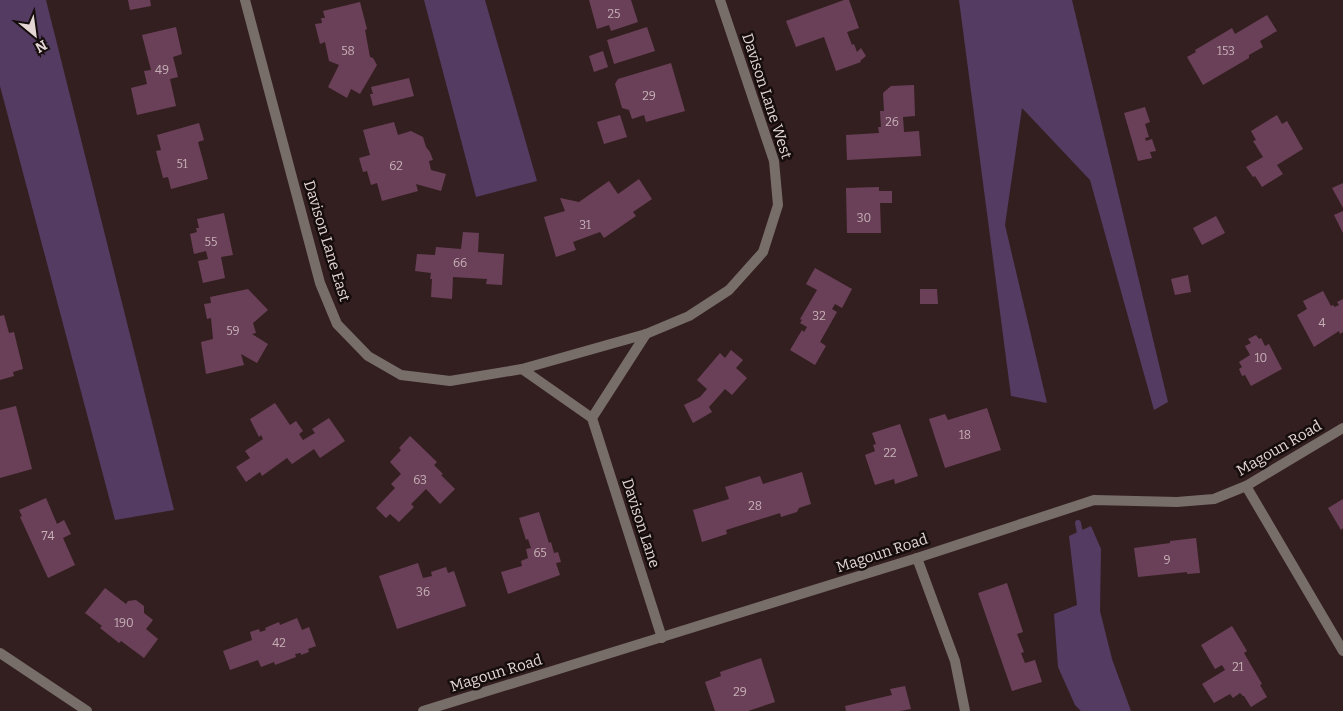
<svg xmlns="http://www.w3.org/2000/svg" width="1343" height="711" viewBox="0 0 1343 711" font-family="Bitter,serif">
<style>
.water{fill:#543b61}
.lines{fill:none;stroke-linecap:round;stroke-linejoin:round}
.stream{stroke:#543b61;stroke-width:6}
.building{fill:#6a4058}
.street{stroke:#786e69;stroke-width:10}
.labels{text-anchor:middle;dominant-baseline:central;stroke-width:5;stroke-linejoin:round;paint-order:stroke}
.number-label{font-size:12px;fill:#c6b0b6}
.street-label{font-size:15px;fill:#e5d6d6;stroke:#150c0c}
</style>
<rect width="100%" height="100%" fill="#341f20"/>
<g class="water">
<path d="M0,0H46L174,510L115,520L0,86Z"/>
<path d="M424,0H485L537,181L476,197Z"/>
<path d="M959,0H1072L1168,402L1154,410L1090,180L1022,108L1005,225L1047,403L1011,396Z"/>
<path d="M1091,526L1101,549L1100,611L1112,659L1131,711H1081L1075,705L1058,667L1054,614L1077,605L1069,536Z"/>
</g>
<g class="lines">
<path class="stream" d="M1078,523L1081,538"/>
</g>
<g class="building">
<path d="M128,0H150L151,6L130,10Z"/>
<path d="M589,0H631L638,22L611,31L609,25L597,29Z"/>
<path d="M844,0H849L859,28L847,32L852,45L854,44L857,52L861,48L866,56L860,61L861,62L836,71L824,37L796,47L786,21Z"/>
<path d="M360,2L367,29L365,30L370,57L373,58L377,65L360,94L351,89L347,98L328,87L339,65L329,61L325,42L320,44L315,24L322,23L321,18H325L323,11Z"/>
<path d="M1267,15L1277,31L1260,41L1263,47L1249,55V58L1203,85L1187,57L1196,52L1195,50L1232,28L1235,34Z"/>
<path d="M176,27L182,54L173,57L178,77L170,79L176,106L137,115L131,88L147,84L144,71L151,70L142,35Z"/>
<path d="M647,27L655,51L614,64L607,40Z"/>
<path d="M603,51L608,67L594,72L589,56Z"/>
<path d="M671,63L685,111L646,122L644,115L632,119L629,110L622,108L615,84L618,79Z"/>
<path d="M409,78L414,96L373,106L370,94H373L371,87Z"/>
<path d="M914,85L915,116L903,117L904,132L919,131L921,156L847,160L846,135L879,133L878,127H881L880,111H884L883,93L891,86Z"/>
<path d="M1145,107L1150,122L1145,124L1149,137L1145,138L1146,141L1152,139L1156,151L1150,152L1152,158L1138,161L1124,113Z"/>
<path d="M620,115L627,137L604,144L597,122Z"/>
<path d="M1277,115L1282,124L1287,121L1303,149L1277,165L1283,174L1262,187L1255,176L1253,177L1246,167L1263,157L1253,141L1256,140L1251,131Z"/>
<path d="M394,122L398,135L411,131L423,137L426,147L430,152L433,160L429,161L431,170L446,174L441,191L416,184L418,191L382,201L377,183L371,185L367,171L363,172L359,158L370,155L363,130Z"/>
<path d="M199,123L204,140L198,142L208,179L171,189L168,177L163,178L156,151L161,150L157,135Z"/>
<path d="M639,179L652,199L633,212L636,216L604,238L600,232L573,242L576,250L556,257L544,217L565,211L560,198L579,202L609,181L618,194Z"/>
<path d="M1343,183V208L1332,188Z"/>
<path d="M879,187V191H892V203H880L881,233H847L846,188Z"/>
<path d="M1343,211V233L1334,215Z"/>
<path d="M224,213L233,255L221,257L225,278L203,283L198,261L208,259L206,251L194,254L190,234L197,232L196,228H199L197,219Z"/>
<path d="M1216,216L1225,233L1202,245L1193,228Z"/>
<path d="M463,232L479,233L478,252L504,254L502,285L486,284L487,279L453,277L452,299L431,297L432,279H430L431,273L415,271L417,254L435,255L436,247L461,249Z"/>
<path d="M815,268L852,289L842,308L835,304L832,309L837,312L820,342L826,346L815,365L790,350L802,330L804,332L807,327L800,323L802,320L800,319L817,290L806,284Z"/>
<path d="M1188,275L1191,292L1175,295L1171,279Z"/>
<path d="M248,289L268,310L253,323L256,333L252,334L268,344L257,363L241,354L244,365L206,374L201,342L213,339L211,318L207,319L204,304L211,303L210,297Z"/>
<path d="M920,289H937L938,304H920Z"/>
<path d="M1323,291L1331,306L1333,305L1335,307L1339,305L1337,302L1343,299V332L1340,334L1339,331L1314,347L1297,315L1307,309L1303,301Z"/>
<path d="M4,315L9,333L14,332L23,369L13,372L14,376L0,380V316Z"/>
<path d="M1256,335L1259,339L1261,338L1265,346L1269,344L1282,369L1251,386L1245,375L1242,376L1239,369L1242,367L1239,362L1250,355L1245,346L1251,343L1248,339Z"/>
<path d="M731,350L743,360L736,368L747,378L732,395L725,389L709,407L712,412L693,423L684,405L700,397L707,389L697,380L720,353L725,358Z"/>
<path d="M275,403L290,425L296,421L303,431L299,434L303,440L315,433L312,429L329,418L345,441L320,458L314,449L292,464L287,458L262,476L260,472L246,482L236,467L250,458L245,451L263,439L261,435L259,437L250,419Z"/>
<path d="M16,406L32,469L0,478V410Z"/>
<path d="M987,408L1001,450L945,468L929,419L945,414L948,420Z"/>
<path d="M900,424L918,476L895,484L894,479L875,485L865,455L875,451L873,445L876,444L872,433Z"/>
<path d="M410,436L437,462L434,465L443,474L441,475L455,489L440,504L426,489L411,504L414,507L399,522L390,514L386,518L376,508L395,488L391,484L401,474L390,462L401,450L399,448Z"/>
<path d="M802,472L811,504L799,508L797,512L781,517L780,513L726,530L727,534L702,542L693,510L729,499L725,487L760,476L763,484Z"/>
<path d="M46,498L57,524L64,520L71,534L63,538L75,565L48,578L20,517L22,516L19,510Z"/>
<path d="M1343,499V528L1341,530L1328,508Z"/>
<path d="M539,512L549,543L551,542L554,553L558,552L561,562L556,563L560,575L508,594L501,572L522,566L521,561L528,558L526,549L531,548L528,539L526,540L519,518Z"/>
<path d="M1196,538L1200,573L1187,574V572L1138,577L1134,548L1170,543V541Z"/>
<path d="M418,563L423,578L432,576L431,572L446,567L448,573L454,571L466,606L397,629L379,576Z"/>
<path d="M1007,583L1023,632L1017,634L1024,652L1021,653L1025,663L1035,660L1042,682L1012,691L978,593Z"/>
<path d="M105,588L126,604L128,601L136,600L144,606V613L153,620L146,629L158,639L144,658L121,641L119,643L100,628L102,626L85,613Z"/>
<path d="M297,618L302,630L309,627L316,646L308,649L309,652L301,655V653L295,654L296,657L275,665L274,662L261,667L258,660L230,670L223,651L252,640L250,632L259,629L260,632L266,630L265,628L279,622L280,625Z"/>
<path d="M1232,626L1247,651L1244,653L1262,684L1260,685L1267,697L1251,707L1244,696H1243L1240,693L1233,698L1230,694L1214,703L1202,684L1225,670L1222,665L1215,669L1201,645Z"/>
<path d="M761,658L775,702L748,711H715L705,682L721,676L720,672Z"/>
<path d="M905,686L911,709L900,711H846L845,706L892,695L890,689Z"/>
</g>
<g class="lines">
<g class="street">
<path d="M245,0L320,283L337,324L368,356L401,375L450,381L522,369L646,334L689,316L729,290L763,252L778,205L774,161L720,0"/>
<path d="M646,334L592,418L662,638"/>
<path d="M522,369L592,418"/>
<path d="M1246,486L1343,651"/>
<path d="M917,558L955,661L965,711"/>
<path d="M0,653L87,711"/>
<path d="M423,711L917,558L1094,500L1177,502L1214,499L1246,486L1343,428"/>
</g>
</g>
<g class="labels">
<g class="number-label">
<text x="614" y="14">25</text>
<text x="348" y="51">58</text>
<text x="1226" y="51">153</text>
<text x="162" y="70">49</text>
<text x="649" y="96">29</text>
<text x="892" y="122">26</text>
<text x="182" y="164">51</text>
<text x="396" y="166">62</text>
<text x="864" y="218">30</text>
<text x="585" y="225">31</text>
<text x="211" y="242">55</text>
<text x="460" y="263">66</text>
<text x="819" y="316">32</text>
<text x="1322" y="323">4</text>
<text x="233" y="331">59</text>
<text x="1261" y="358">10</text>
<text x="965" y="435">18</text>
<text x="890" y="453">22</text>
<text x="420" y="480">63</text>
<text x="755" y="506">28</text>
<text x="48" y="536">74</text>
<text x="540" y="553">65</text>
<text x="1167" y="560">9</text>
<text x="423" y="592">36</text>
<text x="124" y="623">190</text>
<text x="279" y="643">42</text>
<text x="1238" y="667">21</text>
<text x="740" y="692">29</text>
</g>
<g class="street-label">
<text transform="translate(767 96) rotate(72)">Davison Lane West</text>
<text transform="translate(327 241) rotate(73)">Davison Lane East</text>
<text transform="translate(1279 448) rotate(-30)">Magoun Road</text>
<text transform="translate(641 523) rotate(72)">Davison Lane</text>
<text transform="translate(882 553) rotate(-18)">Magoun Road</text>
<text transform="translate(496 673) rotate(-17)">Magoun Road</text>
</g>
</g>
<g transform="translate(35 35) rotate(151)" stroke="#150c0c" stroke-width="4" paint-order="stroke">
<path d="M0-4L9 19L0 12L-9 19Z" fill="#e5d6d6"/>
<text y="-8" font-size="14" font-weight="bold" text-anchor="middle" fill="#e5d6d6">N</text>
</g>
</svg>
